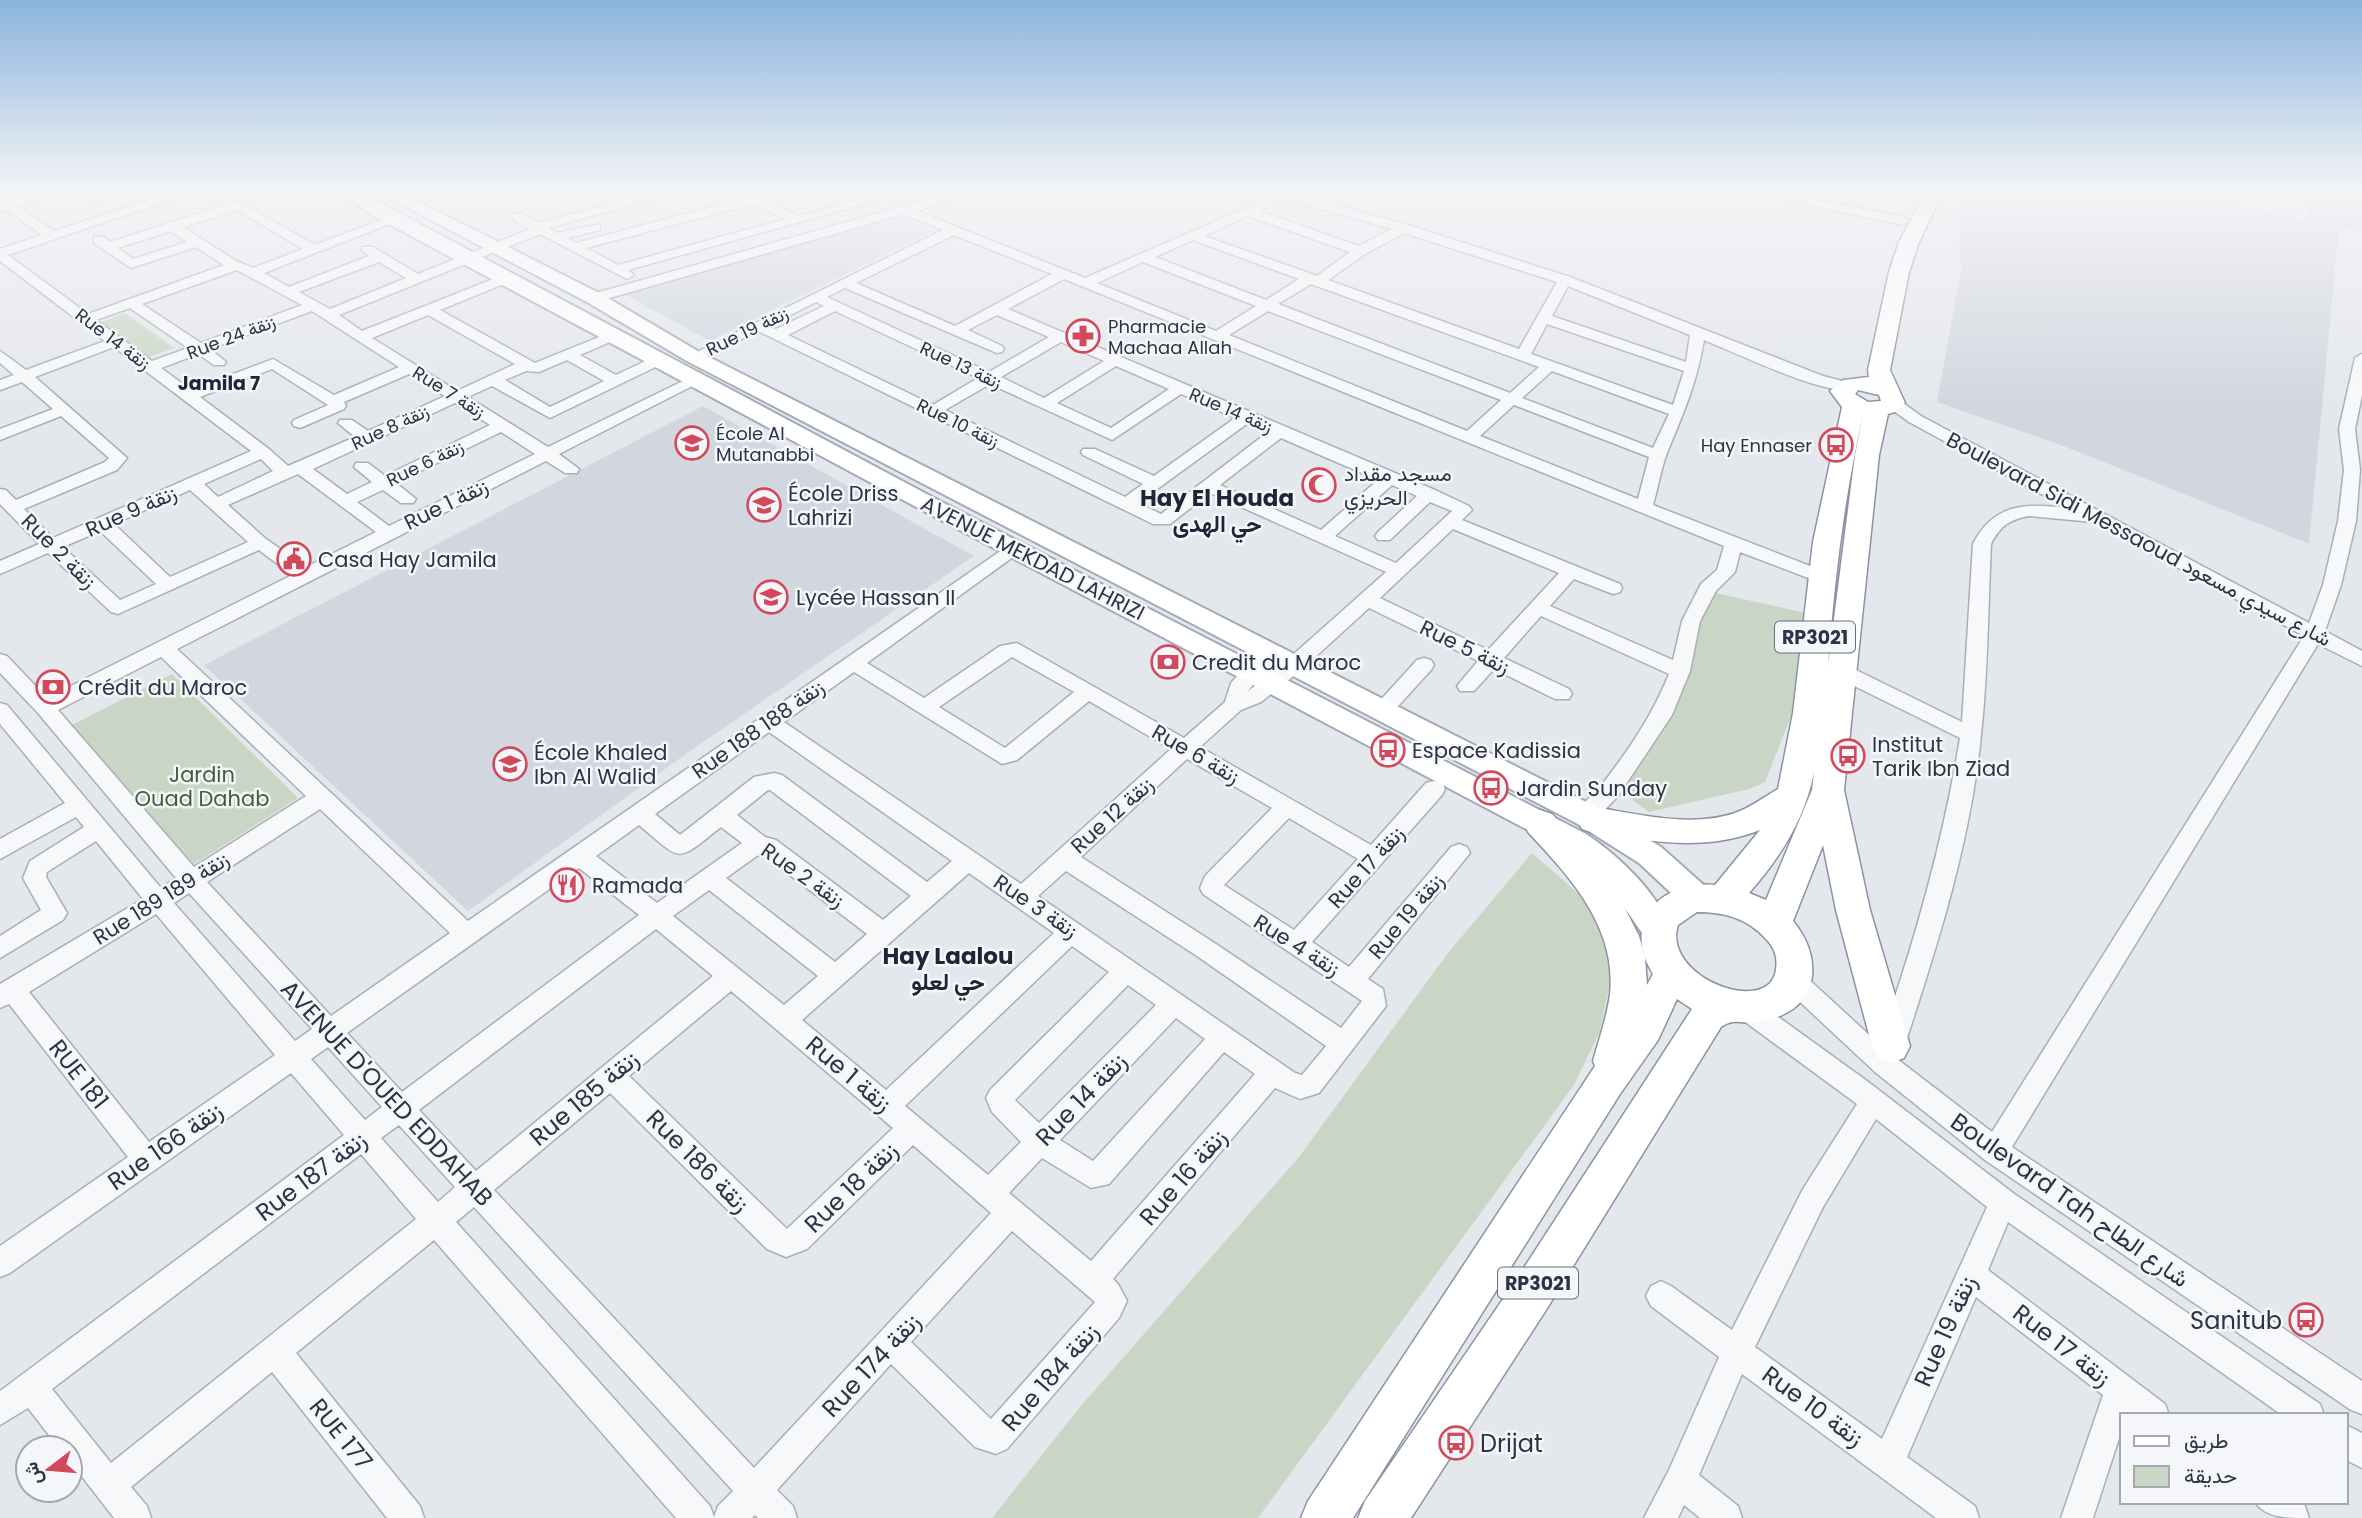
<svg xmlns="http://www.w3.org/2000/svg" width="2362" height="1518" viewBox="0 0 2362 1518" font-family="Poppins,Vazirmatn,sans-serif">
<style>
.built{fill:#d2d6de}
.green{fill:#c9d6c5}
.lines{fill:none;stroke-linecap:round;stroke-linejoin:round}
.minor-casing{stroke:#a9aeb7;stroke-width:3}
.major-casing{stroke:#a3abb8;stroke-width:4}
.highway-casing{stroke:#8b94a3;stroke-width:3}
.minor{fill:#f7f8fa;fill-rule:evenodd}
.major{fill:#fff;fill-rule:evenodd}
.highway{fill:#fff;fill-rule:evenodd}
.labels{text-anchor:middle;dominant-baseline:central;stroke-width:5;stroke-linejoin:round;paint-order:stroke}
.far-poi-label{font-size:18px;fill:#2b3445;stroke:#f4f6f9;text-anchor:start}
.far-street-label{font-size:18px;fill:#2b3445;stroke:#f4f6f9}
.far-neighbourhood-label{font-size:19px;font-weight:bold;fill:#1d2536;stroke:#f4f6f9}
.shield{fill:#f4f6f9;stroke:#676e7b;stroke-width:2}
.shield-label{font-size:19px;font-weight:bold;fill:#2b3445}
.poi-label{font-size:21px;fill:#2b3445;stroke:#f4f6f9;text-anchor:start}
.street-label{font-size:21px;fill:#2b3445;stroke:#f4f6f9}
.park-label{font-size:21px;fill:#3f6138;stroke:#f4f6f9}
.neighbourhood-label{font-size:23px;font-weight:bold;fill:#1d2536;stroke:#f4f6f9}
.near-street-label{font-size:24px;fill:#2b3445;stroke:#f4f6f9}
.near-poi-label{font-size:24px;fill:#2b3445;stroke:#f4f6f9;text-anchor:end}
</style>
<rect width="100%" height="100%" fill="#e4e7ec"/>
<g class="built">
<path d="M1973,191H2192V196L2309,221L2306,191H2362V231L2339,228L2309,544L2061,445L1937,402L1961,269L1958,218Z"/>
<path d="M901,216L932,231L710,341L624,294Z"/>
<path d="M703,406L974,556L690,751L468,911L204,665Z"/>
</g>
<g class="green">
<path d="M125,313L174,348L143,359L96,324Z"/>
<path d="M1702,590L1815,615L1800,694L1765,782L1749,789L1649,812L1617,789L1667,709Z"/>
<path d="M172,674L298,798L194,864L68,727Z"/>
<path d="M1532,853L1596,909L1615,962L1599,1033L1574,1085L1258,1518H992L1080,1407L1299,1157L1448,953Z"/>
</g>
<g class="lines">
<defs>
<g id="minor">
<path d="M40,191H60L18,206L54,231L177,191H196L8,255L88,314L224,265L196,247L131,268L94,243V237H104L110,242L238,201L315,245L389,217L394,216L400,220L264,273L289,287L369,256L361,250L363,247H373L418,274L530,229L513,220V214H523L538,223L660,191H682L548,228L557,233L600,224V230L567,238L576,243L742,199L735,194L737,191H745L799,216L890,191H911L628,270L634,275L627,279L540,234L339,315L362,331L506,274L511,275V281L440,310L535,363L614,331L619,332L621,335L619,338L580,355L616,375L656,356H666L668,359L666,362L550,418L492,386L468,397L548,447L693,376H703L706,379L559,454L579,469L577,473H565L546,461L177,649L468,921L1009,545L1015,543L1024,549L867,663L924,698L1000,646L1017,643L1184,738L1225,702L1231,683L1263,647H1277L1280,652L1247,692L1287,660L1386,572L1210,493L1170,524H1153L758,331L699,360L694,361L687,357L943,230L904,214L599,301L594,302L587,298L589,295L957,191H978L917,211L1085,278L1285,191L1408,225L1570,277L1823,376L1850,383L1853,386L1850,389C1825,396 1732,351 1704,340C1697,383 1683,414 1667,453C1661,469 1658,488 1653,505L1828,573L1831,577L1822,583L1816,581L1740,552L1735,572L1716,591L1700,621L1690,671L1672,715L1618,796L1594,821L1586,823L1578,821L1575,815C1582,802 1595,794 1604,782C1630,748 1653,714 1669,674L1541,616L1504,658L1569,689L1572,694L1569,699H1555L1494,669L1474,691H1460L1457,686L1478,661L1369,608L1301,670L1261,702L1241,710L1200,747L1371,845L1426,783L1434,781L1442,783L1445,789L1442,795L1312,942L1349,967L1451,847L1459,844L1467,847L1470,853L1368,979L1383,989L1386,1006L1319,1093L1300,1099L1275,1088L1113,1279L1118,1284L1127,1301L1119,1318L1007,1449L996,1454L975,1447L891,1364L777,1490L793,1506L797,1518H758L755,1515L752,1518H676L434,1240L296,1353L420,1506L424,1518H387L272,1372L131,1487L147,1506L151,1518H114L70,1461V1448H59L28,1408L0,1425V1391L344,1135L291,1073L10,1273L0,1277V1246L128,1157L9,1004L0,1008V984L143,899L96,841L47,872L46,877L67,913L63,920L0,958V936L41,910L23,878L30,861L84,827L76,817L0,859V839L65,803L0,724V703L7,705L161,888L176,878L38,713L0,673V654L7,656L47,698L292,575L259,550L118,614L111,612L48,553L0,574V561L39,544L0,504V489L6,490L16,500L105,462L109,458L61,416L0,440V429L53,409L22,382L0,390V380L14,375L0,363V351L26,370L105,341L0,261V249L42,235L7,210L0,212V195L10,201ZM1286,199L1392,229L1359,246L1259,211ZM753,204L786,219L618,265L586,248ZM237,210L303,249L253,268L236,261L183,227ZM1248,216L1350,252L1317,276L1204,236ZM171,231L187,242L133,259L118,248ZM1404,233L1557,282L1519,349L1328,280L1365,254ZM954,235L1052,274L955,326L856,283ZM1193,240L1299,279L1266,300L1155,257ZM379,262L406,278L330,309L299,292ZM1143,262L1256,306L1216,331L1097,283ZM237,270L302,305L201,343L142,304ZM1064,279L1724,546L1717,570L1701,584L1682,621L1673,660L1550,606L1574,579L1613,594L1620,592L1622,588L1620,584L1462,520L1472,510L1469,506L1435,490L1008,309ZM1311,284L1539,367L1510,393L1278,304ZM1568,286L1690,335L1686,362L1552,316ZM845,288L997,353L1002,352L1004,349L1002,346L968,330L997,315L1049,337L989,372L827,297ZM816,302L824,306L776,329L769,326ZM130,308L188,348L152,361L96,320ZM312,311L399,367L334,395L273,359L191,390L161,368L198,354L214,365H224L226,362L210,349ZM835,311L978,378L933,405L788,335ZM1268,311L1501,400L1467,431L1229,335ZM428,315L515,364L457,391L372,338ZM1547,324L1684,371L1673,405L1531,354ZM1061,342L1104,361L1044,398L1001,377ZM114,347L251,451L53,538L24,509L117,470L127,458L35,377ZM567,360L604,381L550,407L505,380L526,371L539,372ZM1116,366L1169,389L1111,428L1057,403ZM272,369L328,405L294,420L292,423L294,426L300,428L344,409L346,406L344,402L409,374L445,396L368,431L352,420H340L338,423L355,437L288,466L269,449L200,397ZM1552,371L1669,414L1653,448L1522,398ZM990,384L1112,440L1181,394L1235,418L1154,476L1095,449H1083L1081,452L1083,455L1143,484L1125,497L945,410ZM455,403L490,425L385,476L368,463H356L354,467L372,482L347,494L313,469ZM1514,405L1649,457L1638,499L1480,436ZM1248,423L1268,432L1161,514L1138,503ZM501,432L535,454L389,526L357,502L383,490L401,503H413L416,499L396,483ZM1281,438L1378,480L1321,530L1220,485ZM261,459L273,471L218,497L204,484ZM298,474L376,532L306,567L266,539L228,505ZM1392,485L1417,496L1378,532L1375,536L1378,540H1390L1430,502L1452,511L1396,563L1335,536ZM190,490L248,542L170,577L114,524ZM1453,529L1559,573L1488,650L1380,598ZM100,531L156,584L120,600L63,547ZM161,657L306,796L194,867L58,710ZM1012,657L1074,692L1005,748L939,707ZM854,672L1002,764L1017,760L1089,701L1171,749L1021,884L784,722ZM769,732L952,861L927,882L782,775L774,773L754,777L680,835L655,814ZM1187,759L1272,808L1205,876L1200,888L1203,894L1362,1001L1341,1028L1213,942L1081,857ZM768,790H770L911,896L883,920L776,840L765,837L737,815ZM320,809L450,933L331,1016L207,882ZM1289,818L1358,859L1294,930L1224,885ZM639,825C684,863 675,863 721,827L742,843L657,903L596,856ZM761,853L867,934L835,962L726,878ZM579,868L639,915L402,1092L347,1033ZM1066,871L1197,956L1326,1046L1302,1075L1295,1073L1038,896ZM969,873L1054,933L886,1090L802,1020ZM709,890L818,976L784,1005L673,916ZM189,893L312,1029L295,1041L174,903ZM156,914L275,1055L149,1142L29,992ZM656,929L713,976L476,1171L419,1110ZM1072,946L1109,972L990,1090L986,1098L992,1112L1021,1142L988,1175L905,1106ZM1128,985L1156,1005L1039,1123L1015,1100ZM731,991L893,1128L787,1229L629,1076ZM1176,1018L1205,1039L1093,1161L1060,1140ZM328,1047L382,1107L365,1120L311,1059ZM1224,1052L1255,1074L1091,1261L1009,1193L1042,1158L1091,1188L1109,1184ZM610,1093L767,1249L786,1257L807,1249L913,1145L991,1213L754,1468L494,1190ZM399,1125L455,1187L438,1202L381,1138ZM361,1154L416,1219L111,1463L52,1389ZM474,1207L733,1491L718,1506L714,1517L710,1506L456,1222ZM1012,1231L1095,1302L991,1419L911,1342Z"/>
<path d="M84,191H98L104,197L102,200H94Z"/>
<path d="M1747,191H1773L1903,217L1909,221L1903,225Z"/>
<path d="M2362,354V395L2355,429L2360,470L2356,521L2341,585L2325,631L2362,651V666L2318,644L2012,1147L2362,1381V1414L2351,1410L1985,1160L1875,1072L1785,988L1782,981L1785,974L1794,971L1803,974L1879,1044C1914,944 1943,843 1960,738L1834,676L1831,671L1834,666H1848L1962,722L1973,544C1994,503 2026,503 2067,508L1909,422L1887,406L1885,403L1887,400H1899L1921,416L2309,623L2323,585L2338,521L2344,470L2339,429L2355,358ZM2030,516L2093,522L2304,636L1992,1132L1892,1055L1901,1052L1905,1044C1938,944 1971,840 1981,735C1988,672 1988,607 1991,544C2000,526 2010,519 2030,516Z"/>
<path d="M1424,658L1431,660L1434,665L1431,670L1390,715H1376L1373,710L1376,705L1417,660Z"/>
<path d="M1746,997L1755,1000L1867,1081L2013,1193L2320,1404L2324,1415H2282L2008,1222L1988,1270L2165,1404L2169,1415H2122V1429L2093,1518H2061L2103,1395L1976,1297L1907,1457L1975,1506L1979,1518H1936L1742,1374L1699,1475L1738,1506L1742,1518H1700L1684,1505L1678,1518H1644L1669,1470L1719,1357L1651,1306L1646,1296L1651,1286L1661,1281L1671,1286L1732,1330L1803,1189L1857,1104L1737,1016L1734,1008L1737,1000ZM1876,1119L1987,1207L1882,1439L1755,1347L1823,1207Z"/>
<path d="M2346,1425L2362,1433V1468L2346,1460Z"/>
<path d="M2255,1502H2299L2305,1506L2309,1518C2287,1518 2265,1518 2255,1502Z"/>
</g>
<g id="major">
<path d="M338,191H358L936,499L1586,834C1623,859 1654,891 1674,931L1669,940L1658,944L1647,940L1612,890L1593,871L1566,850L920,509L374,216Z"/>
<path d="M376,191H397L601,294L701,353L1596,807L1661,847L1708,889L1712,898L1708,907L1697,910L1686,907L1639,863L1576,823L687,361L587,302Z"/>
</g>
<path id="highway" d="M1926,191H1944L1919,242L1909,272L1890,370L1905,403L1895,412L1888,414L1879,455L1844,790L1870,910L1910,1046L1904,1058L1891,1063L1878,1058L1872,1046L1836,910L1823,845L1793,921C1806,937 1814,955 1812,976C1809,1005 1784,1018 1758,1022C1742,1025 1736,1017 1721,1027L1546,1310L1411,1518H1358L1365,1501L1516,1280L1692,1009L1677,999L1658,1040L1620,1094L1353,1518H1301L1308,1501L1595,1066L1593,1061C1599,1039 1607,1017 1610,994C1617,927 1570,877 1528,832L1524,823L1528,814L1540,810L1552,814L1584,848L1613,885L1639,936L1645,958L1647,985L1653,974C1621,923 1660,880 1715,885L1760,830C1705,852 1651,841 1594,833L1582,829L1578,820L1582,811L1594,807C1638,814 1691,828 1735,813C1750,808 1764,797 1778,789L1793,713L1813,542L1842,407L1830,391L1843,380L1869,377L1868,370L1889,272L1899,242ZM1858,390L1879,395L1881,401L1868,402L1855,394ZM1863,415L1855,455L1828,666C1834,582 1844,498 1863,415ZM1814,772L1812,790L1766,900L1749,893C1780,858 1805,819 1814,772ZM1697,912C1724,912 1747,918 1766,939C1774,947 1778,957 1776,969C1771,1018 1661,978 1678,925Z"/>
</defs>
<use href="#minor" class="minor-casing"/>
<use href="#major" class="major-casing"/>
<use href="#highway" class="highway-casing"/>
<use href="#minor" class="minor"/>
<use href="#major" class="major"/>
<use href="#highway" class="highway"/>
</g>
<linearGradient id="sky" x2="0" y2="1"><stop stop-color="#8bb4dd"/><stop offset="0.47" stop-color="#f3f4f6"/><stop offset="1" stop-color="#f3f4f6" stop-opacity="0"/></linearGradient>
<rect width="2362" height="404" fill="url(#sky)"/>
<defs>
<symbol id="pharmacy-ring" viewBox="-11 -11 22 22"><circle r="9.5" fill="#f4f6f9" stroke="#d1495b" stroke-width="1.5"/><path d="M-2-6h4v4h4v4h-4v4h-4v-4h-4v-4h4Z" fill="#d1495b"/></symbol>
<symbol id="school-ring" viewBox="-11 -11 22 22"><circle r="9.5" fill="#f4f6f9" stroke="#d1495b" stroke-width="1.5"/><path d="M0-5L7-2L0 1L-7-2ZM-4 1L0 2.5L4 1V4Q0 6-4 4Z" fill="#d1495b"/></symbol>
<symbol id="bus-ring" viewBox="-11 -11 22 22"><circle r="9.5" fill="#f4f6f9" stroke="#d1495b" stroke-width="1.5"/><path d="M-5-6H5V4H4V6H2V4H-2V6H-4V4H-5ZM-3.5-4V0h7V-4ZM-3.5 1.2v1.5H-2V1.2ZM2 1.2v1.5H3.5V1.2Z" fill="#d1495b"/></symbol>
<symbol id="mosque-ring" viewBox="-11 -11 22 22"><circle r="9.5" fill="#f4f6f9" stroke="#d1495b" stroke-width="1.5"/><path d="M3.5-4.9A6 6 0 1 0 3.5 4.9A5 5 0 1 1 3.5-4.9Z" fill="#d1495b"/></symbol>
<symbol id="civic-ring" viewBox="-11 -11 22 22"><circle r="9.5" fill="#f4f6f9" stroke="#d1495b" stroke-width="1.5"/><path d="M-.6-6.5H3V-4.5H.6V-3L4-1V1h2V6H-6V1h2V-1L-.6-3ZM-1.2 2.5V6h2.4V2.5Z" fill="#d1495b"/></symbol>
<symbol id="bank-ring" viewBox="-11 -11 22 22"><circle r="9.5" fill="#f4f6f9" stroke="#d1495b" stroke-width="1.5"/><path d="M-6-4H6V4H-6ZM0-2.3a2.3 2.3 0 1 0 0 4.6a2.3 2.3 0 1 0 0-4.6Z" fill="#d1495b"/></symbol>
<symbol id="restaurant-ring" viewBox="-11 -11 22 22"><circle r="9.5" fill="#f4f6f9" stroke="#d1495b" stroke-width="1.5"/><path d="M-5-6h1v4h1v-4h1v4h1v-4h1v5L-1.5 .5V6h-2V.5L-5-1ZM5-6V6H3V1.5H1.5Q1.5-4 5-6Z" fill="#d1495b"/></symbol>
</defs>
<g fill-rule="evenodd">
<use href="#pharmacy-ring" x="1064" y="317" width="38" height="38"/>
<use href="#school-ring" x="673" y="424" width="38" height="38"/>
<use href="#bus-ring" x="1817" y="426" width="38" height="38"/>
<use href="#mosque-ring" x="1300" y="466" width="38" height="38"/>
<use href="#school-ring" x="745" y="486" width="38" height="38"/>
<use href="#civic-ring" x="275" y="540" width="38" height="38"/>
<use href="#school-ring" x="752" y="578" width="38" height="38"/>
<use href="#bank-ring" x="1149" y="643" width="38" height="38"/>
<use href="#bank-ring" x="34" y="668" width="38" height="38"/>
<use href="#bus-ring" x="1369" y="731" width="38" height="38"/>
<use href="#bus-ring" x="1829" y="737" width="38" height="38"/>
<use href="#school-ring" x="491" y="745" width="38" height="38"/>
<use href="#bus-ring" x="1472" y="769" width="38" height="38"/>
<use href="#restaurant-ring" x="548" y="866" width="38" height="38"/>
<use href="#bus-ring" x="2287" y="1301" width="38" height="38"/>
<use href="#bus-ring" x="1437" y="1424" width="38" height="38"/>
</g>
<g class="labels">
<g class="far-poi-label">
<text x="1108" y="326">Pharmacie<tspan x="1108" dy="21">Machaa Allah</tspan></text>
<text x="716" y="433">École Al<tspan x="716" dy="21">Mutanabbi</tspan></text>
<text x="1812" y="445" text-anchor="end">Hay Ennaser</text>
</g>
<g class="far-street-label">
<text transform="translate(747 331) rotate(-26)">Rue 19 زنقة</text>
<text transform="translate(231 337) rotate(-21)">Rue 24 زنقة</text>
<text transform="translate(113 339) rotate(37)">Rue 14 زنقة</text>
<text transform="translate(961 365) rotate(25)">Rue 13 زنقة</text>
<text transform="translate(449 392) rotate(32)">Rue 7 زنقة</text>
<text transform="translate(1231 410) rotate(23)">Rue 14 زنقة</text>
<text transform="translate(958 423) rotate(26)">Rue 10 زنقة</text>
<text transform="translate(390 427) rotate(-25)">Rue 8 زنقة</text>
<text transform="translate(425 463) rotate(-26)">Rue 6 زنقة</text>
</g>
<g class="far-neighbourhood-label">
<text x="219" y="383">Jamila 7</text>
</g>
<g class="shield">
<rect x="1775" y="621.5" width="80" height="31" rx="5"/>
<rect x="1498" y="1267.5" width="80" height="31" rx="5"/>
</g>
<g class="shield-label">
<text x="1815" y="637">RP3021</text>
<text x="1538" y="1283">RP3021</text>
</g>
<g class="poi-label">
<text x="1344" y="473">مسجد مقداد<tspan x="1344" dy="24">الحريزي</tspan></text>
<text x="788" y="493">École Driss<tspan x="788" dy="24">Lahrizi</tspan></text>
<text x="318" y="559">Casa Hay Jamila</text>
<text x="796" y="597">Lycée Hassan II</text>
<text x="1192" y="662">Credit du Maroc</text>
<text x="78" y="687">Crédit du Maroc</text>
<text x="1872" y="744">Institut<tspan x="1872" dy="24">Tarik Ibn Ziad</tspan></text>
<text x="1412" y="750">Espace Kadissia</text>
<text x="534" y="752">École Khaled<tspan x="534" dy="24">Ibn Al Walid</tspan></text>
<text x="1516" y="788">Jardin Sunday</text>
<text x="592" y="885">Ramada</text>
</g>
<g class="street-label">
<text transform="translate(446 504) rotate(-26)">Rue 1 زنقة</text>
<text transform="translate(131 511) rotate(-24)">Rue 9 زنقة</text>
<text transform="translate(2139 539) rotate(28)">Boulevard Sidi Messaoud شارع سيدي مسعود</text>
<text transform="translate(59 551) rotate(45)">Rue 2 زنقة</text>
<text transform="translate(1033 558) rotate(27)">AVENUE MEKDAD LAHRIZI</text>
<text transform="translate(1465 647) rotate(26)">Rue 5 زنقة</text>
<text transform="translate(758 729) rotate(-35)">Rue 188 زنقة 188</text>
<text transform="translate(1196 754) rotate(30)">Rue 6 زنقة</text>
<text transform="translate(1112 815) rotate(-42)">Rue 12 زنقة</text>
<text transform="translate(1366 867) rotate(-48)">Rue 17 زنقة</text>
<text transform="translate(803 875) rotate(35)">Rue 2 زنقة</text>
<text transform="translate(161 898) rotate(-32)">Rue 189 زنقة 189</text>
<text transform="translate(1036 906) rotate(34)">Rue 3 زنقة</text>
<text transform="translate(1406 916) rotate(-50)">Rue 19 زنقة</text>
<text transform="translate(1297 945) rotate(32)">Rue 4 زنقة</text>
</g>
<g class="park-label">
<text x="202" y="774">Jardin<tspan x="202" dy="24">Ouad Dahab</tspan></text>
</g>
<g class="neighbourhood-label">
<text x="1217" y="498">Hay El Houda<tspan x="1217" dy="26">حي الهدى</tspan></text>
<text x="948" y="956">Hay Laalou<tspan x="948" dy="26">حي لعلو</tspan></text>
</g>
<g class="near-street-label">
<text transform="translate(79 1074) rotate(52)">RUE 181</text>
<text transform="translate(849 1074) rotate(40)">Rue 1 زنقة</text>
<text transform="translate(387 1093) rotate(47)">AVENUE D'OUED EDDAHAB</text>
<text transform="translate(584 1098) rotate(-40)">Rue 185 زنقة</text>
<text transform="translate(1081 1099) rotate(-46)">Rue 14 زنقة</text>
<text transform="translate(165 1146) rotate(-35)">Rue 166 زنقة</text>
<text transform="translate(698 1161) rotate(45)">Rue 186 زنقة</text>
<text transform="translate(311 1176) rotate(-37)">Rue 187 زنقة</text>
<text transform="translate(1183 1177) rotate(-49)">Rue 16 زنقة</text>
<text transform="translate(851 1187) rotate(-44)">Rue 18 زنقة</text>
<text transform="translate(2070 1200) rotate(35)">Boulevard Tah شارع الطاح</text>
<text transform="translate(1945 1331) rotate(-66)">Rue 19 زنقة</text>
<text transform="translate(2062 1345) rotate(38)">Rue 17 زنقة</text>
<text transform="translate(871 1365) rotate(-47)">Rue 174 زنقة</text>
<text transform="translate(1050 1377) rotate(-49)">Rue 184 زنقة</text>
<text transform="translate(1813 1406) rotate(36)">Rue 10 زنقة</text>
<text transform="translate(341 1434) rotate(51)">RUE 177</text>
</g>
<g class="near-poi-label">
<text x="2282" y="1320">Sanitub</text>
<text x="1480" y="1443" text-anchor="start">Drijat</text>
</g>
</g>
<rect x="2120" y="1413" width="228" height="91" fill="#f4f6f9" stroke="#a4a8b1" stroke-width="2"/>
<rect x="2134" y="1436" width="35" height="10" fill="#ffffff" stroke="#a4a8b1" stroke-width="2"/>
<text x="2184" y="1448" font-size="21" fill="#2b3445">طريق</text>
<rect x="2134" y="1466" width="35" height="21" fill="#c9d6c5" stroke="#a4a8b1" stroke-width="2"/>
<text x="2184" y="1483" font-size="21" fill="#2b3445">حديقة</text>
<g transform="translate(49 1469) rotate(254)"><circle r="33" fill="#f4f6f9" stroke="#a4a8b1" stroke-width="2"/>
<path d="M0-5L12 26L0 18L-12 26Z" fill="#d1495b"/>
<text y="-10" font-size="19" font-weight="bold" text-anchor="middle" fill="#2b3445">ش</text>
</g>
</svg>
